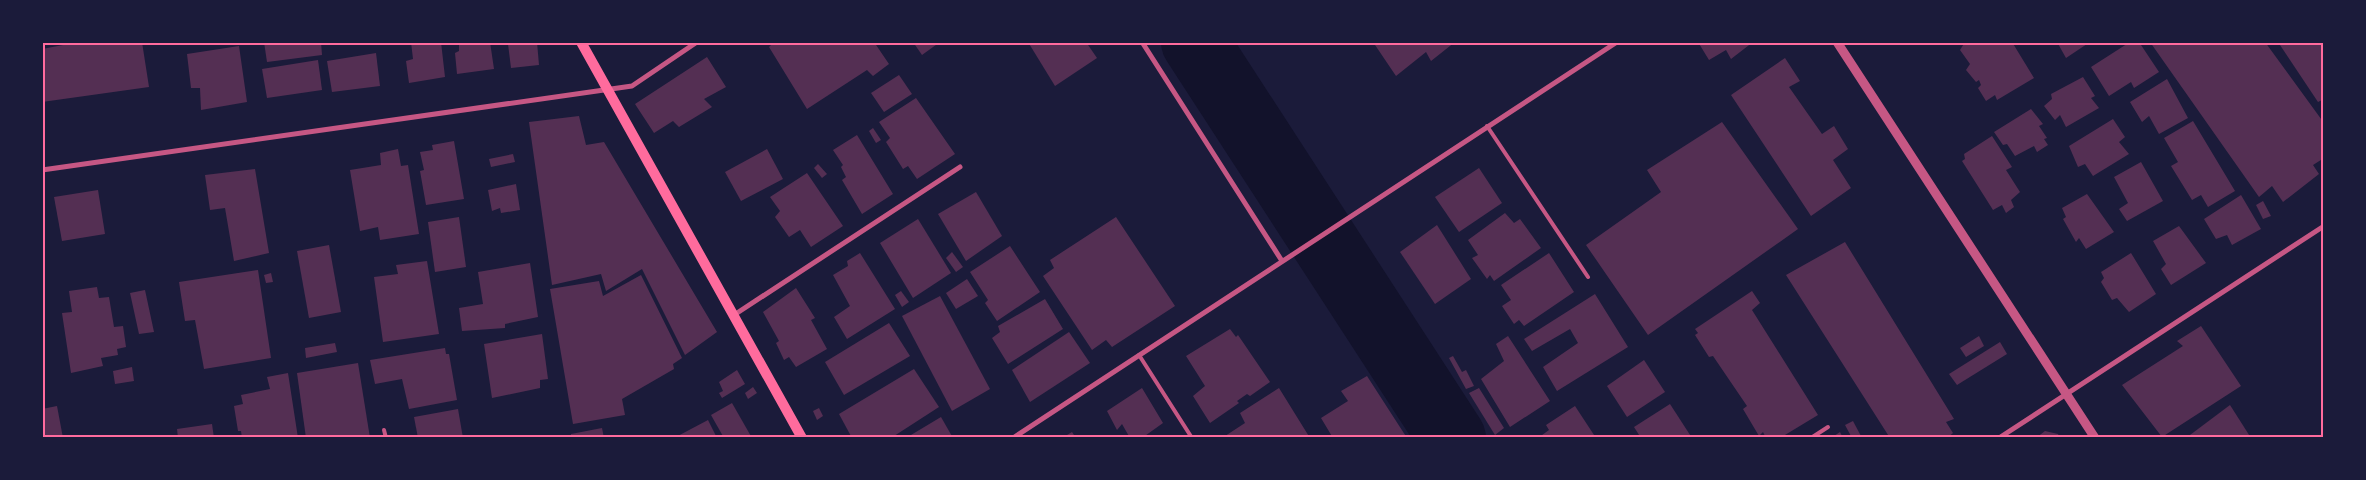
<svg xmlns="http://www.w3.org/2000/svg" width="2366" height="480" viewBox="0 0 2366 480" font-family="'Exo 2',sans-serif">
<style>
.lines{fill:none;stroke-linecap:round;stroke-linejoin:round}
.river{stroke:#12122b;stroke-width:68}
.building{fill:#542f53}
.service{stroke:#c65784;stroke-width:4}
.minor{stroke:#c65784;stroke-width:5}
.tertiary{stroke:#c65784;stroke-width:9}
.secondary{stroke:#ff6b9d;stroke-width:10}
.neatline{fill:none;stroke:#ff6b9d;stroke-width:2}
</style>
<rect width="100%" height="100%" fill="#1b1b3a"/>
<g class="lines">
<path class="river" d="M1195,42L1452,438"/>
</g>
<g class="building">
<path d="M79,42H142L149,87L42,102V49Z"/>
<path d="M264,42H321L322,55L267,62Z"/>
<path d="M411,42H441L445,77L409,83L406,61L413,59Z"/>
<path d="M459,42H490L494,69L457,74L455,53L459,51Z"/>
<path d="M502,42H537L539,65L511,68L508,44L503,45Z"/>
<path d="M774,42H859L860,44L874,42L889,64L873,76L867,70L807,109L769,47Z"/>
<path d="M913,42H940L922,55Z"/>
<path d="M1028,42H1086L1097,58L1055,86Z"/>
<path d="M1373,42H1455L1431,61L1426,52L1396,76Z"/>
<path d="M1698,42H1753L1731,59L1726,50L1709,60Z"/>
<path d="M1965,42H2012L2034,78L1997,100L1995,95L1986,101L1978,88L1981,85L1979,80L1976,82L1966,70L1970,64L1960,50Z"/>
<path d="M2057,42H2090L2066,58Z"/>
<path d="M2130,42H2139L2159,72L2134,88L2131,82L2109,96L2091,67Z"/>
<path d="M2150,42H2265L2324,123V158L2313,165L2319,174L2283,202L2272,186L2259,197Z"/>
<path d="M2278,42H2324V99L2318,102Z"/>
<path d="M239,46L247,102L201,110L200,88H191L187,54Z"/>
<path d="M376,53L380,86L332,92L327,61Z"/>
<path d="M707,57L726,87L704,99L712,107L679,127L673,121L654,133L635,104Z"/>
<path d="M1785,58L1800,81L1789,87L1822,134L1834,126L1848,149L1833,160L1851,188L1811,216L1731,95Z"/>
<path d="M318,60L322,90L267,98L262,69Z"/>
<path d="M899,75L912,94L884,112L871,93Z"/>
<path d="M2083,77L2095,96L2091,98L2099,108L2066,127L2060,115L2055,120L2044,106L2052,99L2051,94Z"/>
<path d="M2167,79L2188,118L2159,134L2149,116L2142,122L2130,102Z"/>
<path d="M916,98L955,154L917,179L908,166L903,169L886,142L890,138L879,122Z"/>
<path d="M2031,109L2043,124L2039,126L2047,138L2044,139L2048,145L2037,152L2034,146L2015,156L2007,144L2003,145L1994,132Z"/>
<path d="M579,116L586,145L604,142L717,332L685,355L642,269L606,291L601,274L552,285L529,122Z"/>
<path d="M2113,119L2125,137L2119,142L2129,154L2093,176L2085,164L2078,167L2069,146Z"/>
<path d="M2193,121L2235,191L2208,207L2201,195L2192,200L2171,166L2178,162L2164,138Z"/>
<path d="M1722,122L1798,229L1648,335L1586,245L1661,192L1647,170Z"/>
<path d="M873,128L881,140L876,143L869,131Z"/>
<path d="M857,135L893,194L862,214L842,180L846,177L841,167L843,165L833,150Z"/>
<path d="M1992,136L2012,167L2006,170L2020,192L2011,200L2014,207L2006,213L2002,205L1993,210L1962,161L1965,159L1964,154Z"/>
<path d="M454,141L464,199L426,205L420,171L424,170L420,152L433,150L432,145Z"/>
<path d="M398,149L401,166L408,165L419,234L380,240L378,227L360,231L350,170L381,165L380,153Z"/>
<path d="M767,149L783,179L741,201L725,172Z"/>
<path d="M513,154L515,162L491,167L489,159Z"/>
<path d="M2141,162L2163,201L2127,221L2119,209L2128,203L2114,177Z"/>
<path d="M818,164L827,174L822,178L814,168Z"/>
<path d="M1479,168L1502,203L1459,232L1435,197Z"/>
<path d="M255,169L269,253L234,261L225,208L210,210L205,175Z"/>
<path d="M807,173L843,226L811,247L800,230L789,237L775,217L780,211L770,197Z"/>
<path d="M516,184L520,210L501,213L500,208L492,211L488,190Z"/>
<path d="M98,190L105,234L62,241L54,197Z"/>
<path d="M976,192L1002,236L966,261L938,214Z"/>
<path d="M2087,194L2114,232L2086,249L2079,238L2076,242L2063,219L2066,217L2062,208Z"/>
<path d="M2241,195L2261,229L2232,245L2227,235L2216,239L2204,219Z"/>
<path d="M2263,201L2271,216L2263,219L2256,205Z"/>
<path d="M1505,213L1514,223L1520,219L1541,248L1494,281L1490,275L1487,279L1472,258L1478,255L1468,240Z"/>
<path d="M459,217L466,267L435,272L428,222Z"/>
<path d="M1116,217L1175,306L1112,347L1106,340L1092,350L1043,276L1054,268L1050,260Z"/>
<path d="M918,219L951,273L913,298L880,243Z"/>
<path d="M1437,225L1471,279L1435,304L1400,252Z"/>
<path d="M2179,226L2206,263L2171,285L2161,269L2166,264L2153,241Z"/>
<path d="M1845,242L1954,419L1946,422L1953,433L1947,438H1890L1786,275Z"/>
<path d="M329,245L341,312L309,318L297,251Z"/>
<path d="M1010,246L1040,292L997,321L985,303L988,300L970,272Z"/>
<path d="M952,252L963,267L956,272L946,258Z"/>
<path d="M860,253L895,309L847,339L834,317L850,306L833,275L848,266L847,261Z"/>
<path d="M1549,253L1574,292L1524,326L1519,320L1514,324L1502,306L1511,300L1501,285Z"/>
<path d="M2131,253L2156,294L2129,312L2117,298L2112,300L2101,282L2104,278L2101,272Z"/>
<path d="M427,261L439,334L383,342L374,277L398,274L396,265Z"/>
<path d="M530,263L538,317L505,324V328L462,331L459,308L483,304L478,272Z"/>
<path d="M258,270L271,358L204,369L195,320L185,321L179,282Z"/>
<path d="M271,273L273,282L266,283L264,275Z"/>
<path d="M641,275L682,358L673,364L674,369L622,399L625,415L573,424L550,289L599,281L603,296Z"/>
<path d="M967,279L978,296L956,309L946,293Z"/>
<path d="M97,287L99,298L109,297L114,327L123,326L126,347L117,349L118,355L101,358L103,366L71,373L62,313L72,312L69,291Z"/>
<path d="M796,288L815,318L811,320L827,349L796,367L789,357L784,360L776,343L779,341L763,312Z"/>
<path d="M145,290L154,332L139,334L130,293Z"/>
<path d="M901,291L909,302L902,307L895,295Z"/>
<path d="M1752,291L1760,303L1752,310L1818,415L1780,438H1766L1763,432L1759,436L1743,409L1747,406L1713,356L1709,357L1695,335L1698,333L1695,329Z"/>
<path d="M1595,294L1628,347L1557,391L1543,367L1578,343L1570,329L1532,351L1524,339Z"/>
<path d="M940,296L990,389L952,411L902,316Z"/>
<path d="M1045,299L1063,329L1008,364L992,338L1000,332L998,326Z"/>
<path d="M889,323L910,356L844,395L825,362Z"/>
<path d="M2201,326L2241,386L2162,437L2122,385L2183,346L2177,341Z"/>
<path d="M1230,329L1236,337L1238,335L1270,382L1250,396L1247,394L1237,401L1239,403L1210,423L1193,396L1205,386L1186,356Z"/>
<path d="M1069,332L1090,363L1030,402L1012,370Z"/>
<path d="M542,334L548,379L540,380V388L492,398L484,344Z"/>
<path d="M1508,336L1550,401L1510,427L1481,379L1504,361L1496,344Z"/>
<path d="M1979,336L1984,346L1966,357L1960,348Z"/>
<path d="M2000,342L2007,354L1957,385L1949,374Z"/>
<path d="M335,343L337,352L306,358L305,348Z"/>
<path d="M445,348L446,354H449L457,400L409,409L402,379L375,384L370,360Z"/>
<path d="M1453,356L1462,372L1466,370L1474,386L1466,389L1449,358Z"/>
<path d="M1644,360L1665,392L1627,417L1607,386Z"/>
<path d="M358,363L370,438H306L297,373Z"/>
<path d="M132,367L134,381L115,384L113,371Z"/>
<path d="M914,369L939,407L891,438H852L839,414Z"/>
<path d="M737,370L745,384L722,398L719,393L723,391L719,382Z"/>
<path d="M288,373L298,438H242L241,431H238L234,406L243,404L241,395L270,389L267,377Z"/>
<path d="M1367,376L1407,438H1333L1321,418L1348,401L1341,391Z"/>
<path d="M753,387L757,393L748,399L745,393Z"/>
<path d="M1142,388L1163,423L1142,438H1130L1122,424L1117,430L1107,411Z"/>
<path d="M1279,388L1310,438H1222L1245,423L1240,413Z"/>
<path d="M1479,388L1504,428L1495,435L1469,393Z"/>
<path d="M732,403L752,438H724L711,415Z"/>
<path d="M1670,404L1692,438H1641L1634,427Z"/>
<path d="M2230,405L2251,438H2186Z"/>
<path d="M57,406L63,438H42V409Z"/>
<path d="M1575,406L1596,438H1538L1549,430L1546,425Z"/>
<path d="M819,408L823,416L817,420L813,411Z"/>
<path d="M458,409L463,438H418L414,417Z"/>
<path d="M941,417L953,438H906Z"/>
<path d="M708,420L717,438H674Z"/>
<path d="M1853,421L1862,438H1852L1845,425Z"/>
<path d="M212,424L214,438H178L177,429Z"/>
<path d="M602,428L604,438H571V434Z"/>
<path d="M2045,431L2058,434L2060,438H2036Z"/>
<path d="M1072,432L1076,438H1062Z"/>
<path d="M1840,432L1843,438H1831Z"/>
</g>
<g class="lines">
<g class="service">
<path d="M1487,126L1588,277"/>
<path d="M1139,355L1192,438"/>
<path d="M384,430L386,438"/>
<path d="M1811,438L1828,427"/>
</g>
<g class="minor">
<path d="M1142,42L1282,261"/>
<path d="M42,170L632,86L697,42"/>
<path d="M734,315L960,167"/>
<path d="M1013,438L1617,42"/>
<path d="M1999,438L2324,226"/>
</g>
<path class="tertiary" d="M1837,42L2095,438"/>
<path class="secondary" d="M581,42L802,438"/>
</g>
<rect width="2366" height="480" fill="none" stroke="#1b1b3a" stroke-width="88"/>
<rect x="44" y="44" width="2278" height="392" class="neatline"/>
</svg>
